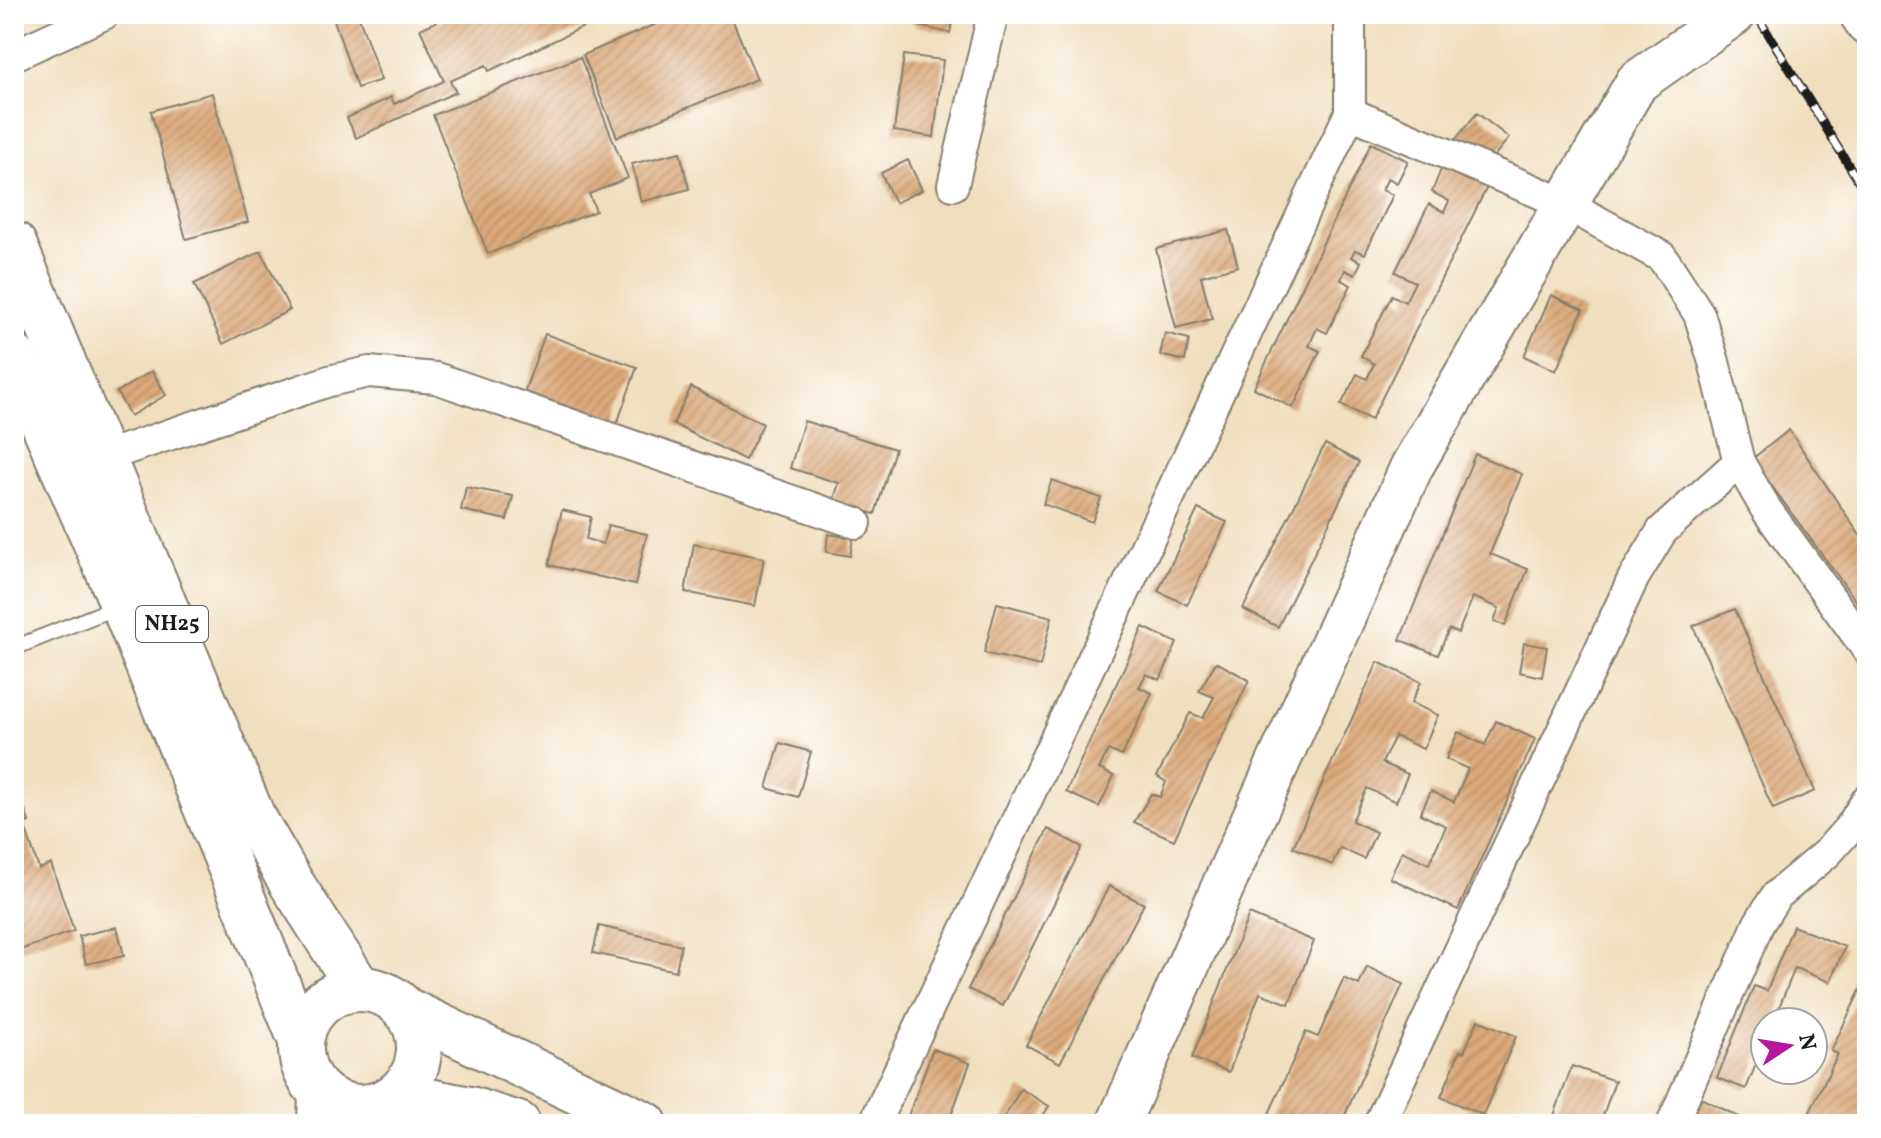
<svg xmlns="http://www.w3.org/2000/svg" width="1881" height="1138" viewBox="0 0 1881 1138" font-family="Vollkorn,serif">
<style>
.building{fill:url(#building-hatch)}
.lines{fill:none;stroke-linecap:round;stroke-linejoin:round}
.lane-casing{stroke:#867e6d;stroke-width:18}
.street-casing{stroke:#867e6d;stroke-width:34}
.secondary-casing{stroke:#867e6d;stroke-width:46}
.primary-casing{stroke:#867e6d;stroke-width:48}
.lane{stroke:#fff;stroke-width:14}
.street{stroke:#fff;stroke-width:30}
.secondary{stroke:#fff;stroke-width:42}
.primary{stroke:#fff;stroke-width:44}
.rail-casing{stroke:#1c1c1c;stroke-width:9}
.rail{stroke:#fff;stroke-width:6;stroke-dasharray:18;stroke-linecap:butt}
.labels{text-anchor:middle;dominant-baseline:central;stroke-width:7;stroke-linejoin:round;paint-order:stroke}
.shield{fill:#fff;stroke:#606060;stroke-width:2}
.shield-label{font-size:22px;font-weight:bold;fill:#1c1c1c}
</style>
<defs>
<pattern id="building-hatch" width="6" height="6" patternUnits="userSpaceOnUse" patternTransform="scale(2)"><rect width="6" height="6" fill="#dba97a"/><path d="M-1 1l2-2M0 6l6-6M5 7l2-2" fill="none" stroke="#bb9169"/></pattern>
</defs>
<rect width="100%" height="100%" fill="#fff"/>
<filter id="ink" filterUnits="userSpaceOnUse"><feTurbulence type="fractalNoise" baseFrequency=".0125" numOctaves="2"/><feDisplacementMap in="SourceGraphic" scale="16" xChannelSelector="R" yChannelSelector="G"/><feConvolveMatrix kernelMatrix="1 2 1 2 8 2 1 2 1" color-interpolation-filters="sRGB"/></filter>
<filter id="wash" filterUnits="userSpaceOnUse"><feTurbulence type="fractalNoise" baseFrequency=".006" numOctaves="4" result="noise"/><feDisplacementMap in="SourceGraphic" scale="32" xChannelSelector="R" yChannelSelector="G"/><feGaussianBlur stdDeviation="1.8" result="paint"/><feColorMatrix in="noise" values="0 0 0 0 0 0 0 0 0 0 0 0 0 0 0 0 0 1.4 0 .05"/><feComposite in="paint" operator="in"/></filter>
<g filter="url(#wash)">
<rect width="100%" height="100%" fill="#f0dfbe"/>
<g id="blocks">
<g class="building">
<path d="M332,14H358L381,80L357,88Z"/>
<path d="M453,14H611L489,71L486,65L450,81L456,92L356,138L347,118L391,97L394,104L444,81L420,29Z"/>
<path d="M680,14H730L757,79L617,137L583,55Z"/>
<path d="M916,14H954L950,33L914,25Z"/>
<path d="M904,55L943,60L934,137L894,131Z"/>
<path d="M580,57L628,178L589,194L596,211L488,254L433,115Z"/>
<path d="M212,93L248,222L186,239L151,111Z"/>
<path d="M1477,113L1509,138L1486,166L1455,140Z"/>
<path d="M1371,143L1408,161L1397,183L1388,178L1382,190L1393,195L1365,254L1355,250L1351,257L1361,262L1355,275L1345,270L1341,280L1351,285L1327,333L1317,328L1309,346L1320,351L1293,408L1254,388Z"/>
<path d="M680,152L689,189L641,202L632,164Z"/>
<path d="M908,160L922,190L895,203L881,173Z"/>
<path d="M1444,162L1491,179L1371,420L1341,405L1357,374L1367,379L1374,364L1361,356L1392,295L1405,302L1415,282L1395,272L1429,204L1444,212L1449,201L1432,192Z"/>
<path d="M1228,230L1238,266L1201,276L1212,319L1176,328L1156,249Z"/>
<path d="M261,251L290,310L223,344L194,284Z"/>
<path d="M1551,295L1583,310L1556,371L1524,356Z"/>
<path d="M1165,333L1189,339L1185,361L1160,355Z"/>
<path d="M545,334L637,367L616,427L524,393Z"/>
<path d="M152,371L166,395L130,416L117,392Z"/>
<path d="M691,387L763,424L745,460L673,424Z"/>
<path d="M804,421L895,449L875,514L833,502L839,483L790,468Z"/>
<path d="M1789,430L1867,546V616L1752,459Z"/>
<path d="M1325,444L1359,462L1278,627L1243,609Z"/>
<path d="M1475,454L1522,474L1490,554L1528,569L1505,626L1494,621L1499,608L1473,597L1458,633L1449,629L1438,655L1400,640Z"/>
<path d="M1052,480L1101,498L1092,522L1043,504Z"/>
<path d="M466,487L513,496L507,520L461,510Z"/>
<path d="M1198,509L1227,522L1187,605L1158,591Z"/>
<path d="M562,510L591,517L586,539L603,544L608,525L647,534L635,585L549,565Z"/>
<path d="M828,534L853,538L850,556L826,552Z"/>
<path d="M694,544L764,558L755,606L685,592Z"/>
<path d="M997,603L1052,617L1040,666L984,653Z"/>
<path d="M1735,609L1815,791L1773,809L1693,626Z"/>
<path d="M1143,627L1177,643L1160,680L1146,674L1139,687L1152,693L1122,756L1108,750L1099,769L1114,776L1099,807L1066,792Z"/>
<path d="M1524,643L1547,647L1542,677L1519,672Z"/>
<path d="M1216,662L1249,680L1174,840L1134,822L1151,794L1160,797L1166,782L1157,776L1190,713L1203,718L1214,697L1199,691Z"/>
<path d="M1378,662L1421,682L1411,703L1438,715L1423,749L1395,736L1382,763L1408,774L1396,802L1367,788L1352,821L1376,832L1364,859L1340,848L1332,865L1293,847Z"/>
<path d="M1496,721L1535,739L1458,910L1390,878L1402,851L1429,864L1446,826L1420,814L1431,791L1454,802L1468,769L1446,759L1458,732L1485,745Z"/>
<path d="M780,743L811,752L798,797L767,788Z"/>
<path d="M14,779L29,822L24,824L39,869L51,864L74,931L14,952Z"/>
<path d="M1048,829L1082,847L1003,1006L968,989Z"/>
<path d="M1109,886L1144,904L1060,1063L1026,1045Z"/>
<path d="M1249,914L1314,941L1289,1004L1260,993L1229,1072L1192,1058Z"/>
<path d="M599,926L681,945L676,971L593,953Z"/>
<path d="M1793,926L1845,947L1830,982L1795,968L1773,1022H1765V1042L1746,1089L1717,1078L1754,986L1767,991Z"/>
<path d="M117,927L124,956L86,964L79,936Z"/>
<path d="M1367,967L1403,984L1341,1124H1280L1267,1118L1306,1032L1318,1037L1344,978L1359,985Z"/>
<path d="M1867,976V1124H1809L1805,1122L1838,1054L1831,1051Z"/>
<path d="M1478,1020L1516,1036L1483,1115L1441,1097L1460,1051L1464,1052Z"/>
<path d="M933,1049L970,1063L948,1124H905Z"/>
<path d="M1572,1066L1615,1081L1600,1124H1551Z"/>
<path d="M1021,1089L1049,1106L1038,1124H1000Z"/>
<path d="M1701,1098L1753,1124H1689Z"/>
</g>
</g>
</g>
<g filter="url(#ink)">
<use href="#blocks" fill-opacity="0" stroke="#867e6d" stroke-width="2"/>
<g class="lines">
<defs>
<path id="lane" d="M14,648L119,606"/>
<g id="street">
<path d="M14,55L104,14"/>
<path d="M1350,113V14"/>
<path d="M953,185L993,14"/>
<path d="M103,457L329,381L369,372L436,378L856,523"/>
<path d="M874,1124L1350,113L1566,204L1662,257L1699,314L1714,362L1739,462L1766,509L1867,649"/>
<path d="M1379,1124L1633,579L1662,531L1739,462"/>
<path d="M1672,1124L1759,923L1776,896L1827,853L1851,826L1867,800"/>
</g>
<g id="secondary">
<path d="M1861,14L1867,24"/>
<path d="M319,1124L320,1093"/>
<path d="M371,1124L373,1107"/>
<path d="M1118,1124L1247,832L1412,466L1637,82L1734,14"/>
</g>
<g id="primary">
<path d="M14,244L252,815L292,884L359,988"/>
<path d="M14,357L123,605L301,1041"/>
<circle cx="360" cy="1048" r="59"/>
<path d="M406,1010L645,1124"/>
<path d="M399,1095L470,1109L518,1124"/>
</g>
</defs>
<use href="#lane" class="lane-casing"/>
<use href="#street" class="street-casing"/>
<use href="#secondary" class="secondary-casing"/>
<use href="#primary" class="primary-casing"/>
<use href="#lane" class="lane"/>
<use href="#street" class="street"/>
<use href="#secondary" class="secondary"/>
<use href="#primary" class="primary"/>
<defs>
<path id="rail" d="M1756,14L1867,195"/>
</defs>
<use href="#rail" class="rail-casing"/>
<use href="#rail" class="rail"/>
</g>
</g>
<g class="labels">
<rect class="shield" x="136" y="606" width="72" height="36" rx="6"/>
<g class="shield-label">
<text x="172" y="624">NH25</text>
</g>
</g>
<rect width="1881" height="1138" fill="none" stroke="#fff" stroke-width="48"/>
<g transform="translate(1789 1046) rotate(78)"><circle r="38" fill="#ffffff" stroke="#a4a4a4" stroke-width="2"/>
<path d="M0-6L14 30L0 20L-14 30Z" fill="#b5179e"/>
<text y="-12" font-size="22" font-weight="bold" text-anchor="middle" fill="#1c1c1c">N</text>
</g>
</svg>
